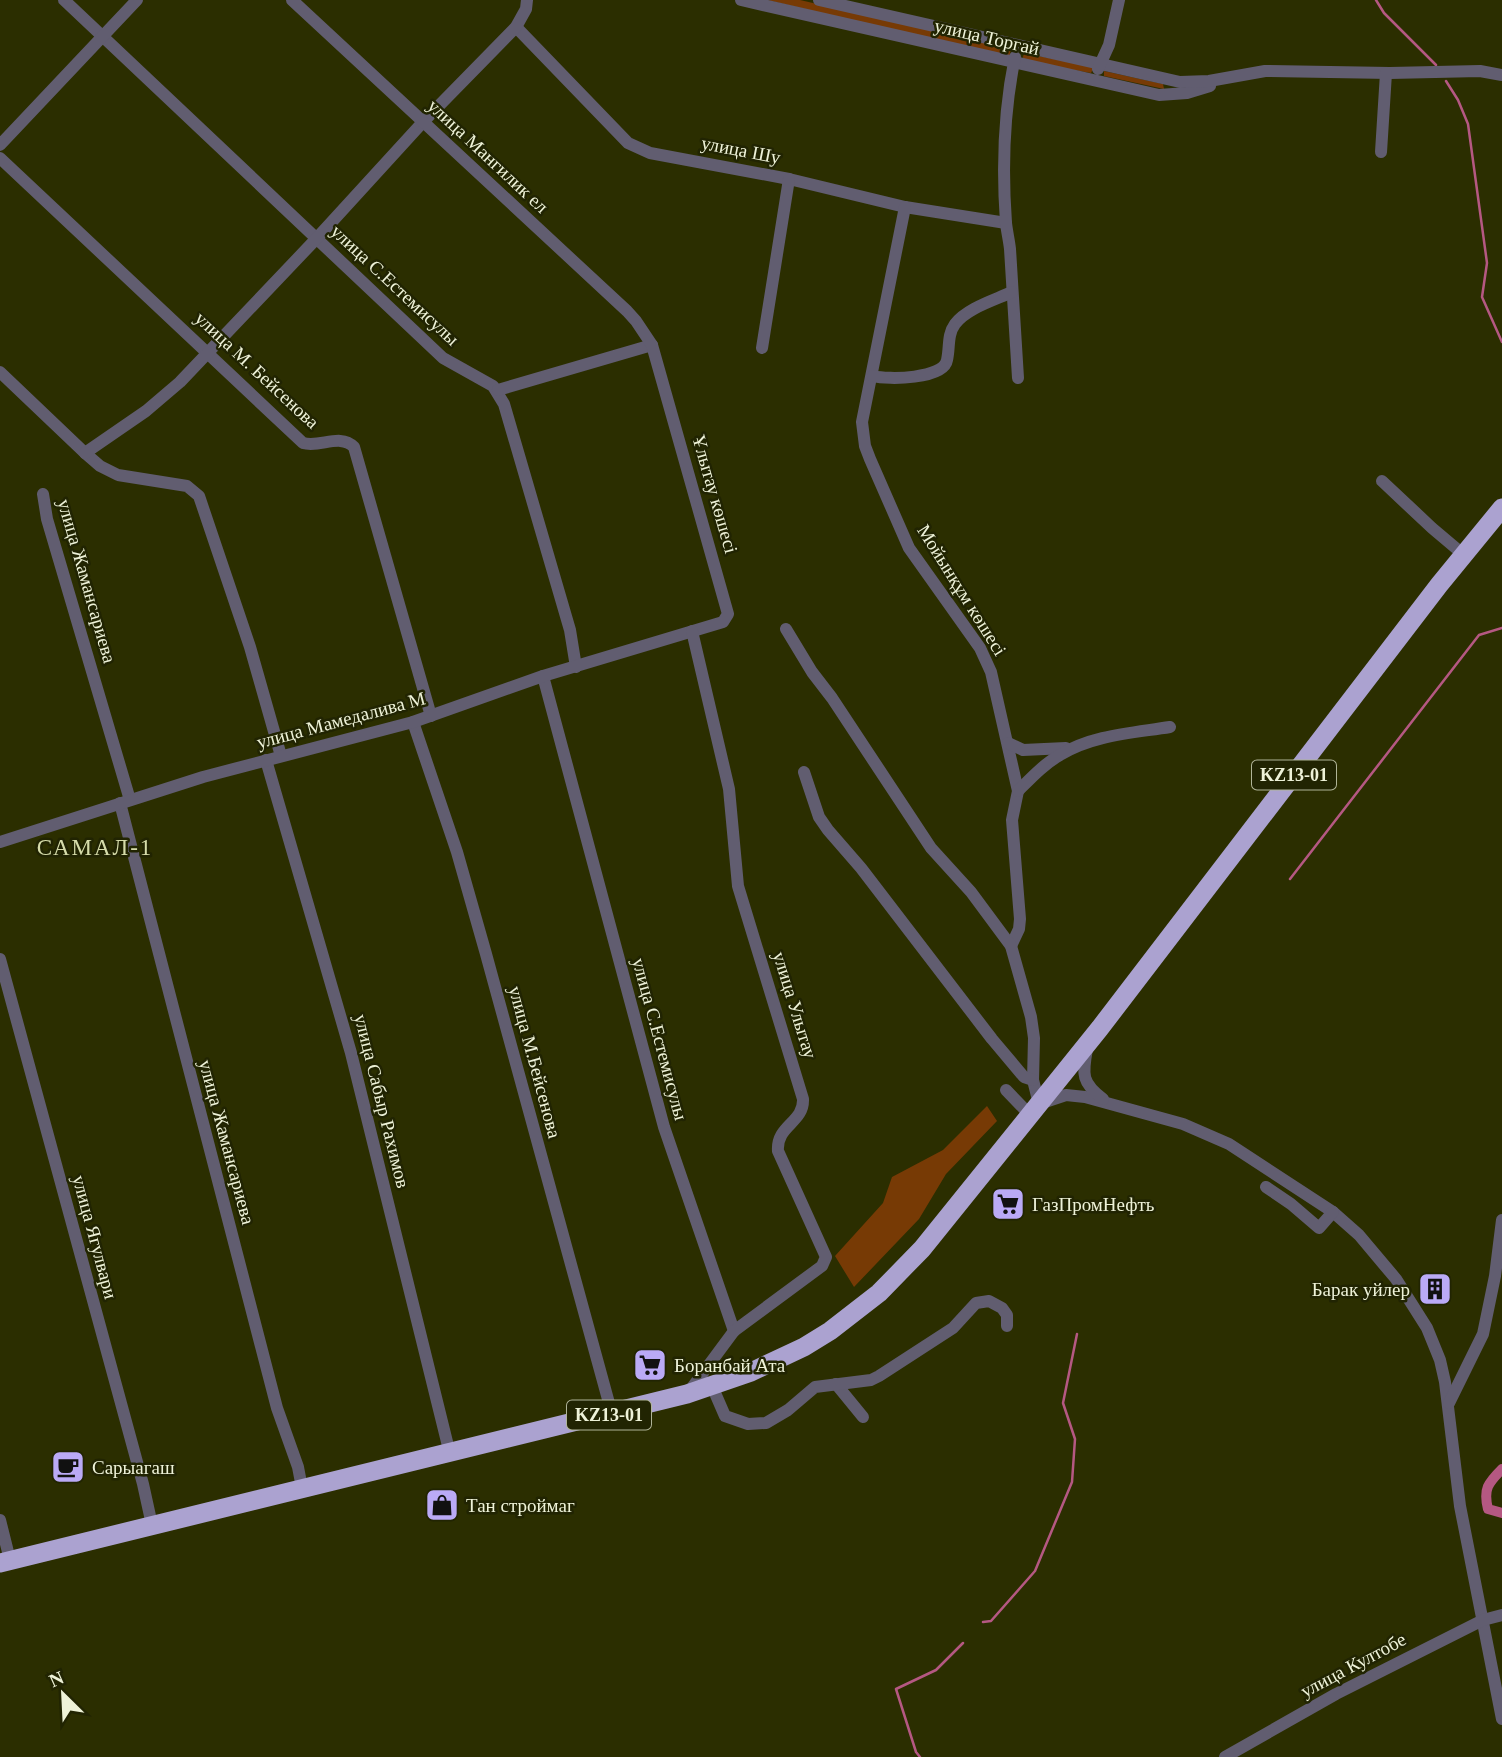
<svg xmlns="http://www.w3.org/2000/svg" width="1502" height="1757" viewBox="0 0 1502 1757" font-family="'Times New Roman',serif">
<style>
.green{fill:#773a05}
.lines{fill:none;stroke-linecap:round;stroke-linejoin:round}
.stream{stroke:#b55882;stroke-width:2.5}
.canal{stroke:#b55882;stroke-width:10}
.minor{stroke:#615d70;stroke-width:12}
.highway{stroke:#aba2d0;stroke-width:19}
.labels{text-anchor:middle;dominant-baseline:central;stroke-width:5;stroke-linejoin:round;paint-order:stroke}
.shield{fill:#212402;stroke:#b0b498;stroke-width:2}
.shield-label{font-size:18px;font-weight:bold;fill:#eef2d8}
.street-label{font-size:19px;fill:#eef2d8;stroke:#212402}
.poi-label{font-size:19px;fill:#eef2d8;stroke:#212402;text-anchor:start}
.quarter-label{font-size:23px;letter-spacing:2px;fill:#d6dcaa;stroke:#212402}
</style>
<rect width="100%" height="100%" fill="#2b2e00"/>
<g class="green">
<path d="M767,0H800L1011,49L1009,58Z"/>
<path d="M1024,53L1094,67L1091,73L1022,61Z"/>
<path d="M1104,71L1163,84L1164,89L1104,76Z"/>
<path d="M987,1106L997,1121L946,1174L919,1219L854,1287L835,1256L883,1203L892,1177L943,1150Z"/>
</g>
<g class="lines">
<g class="stream">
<path d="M1376,0L1384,13L1436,65"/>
<path d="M1446,81L1458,100L1468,124L1487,263L1482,297L1502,342"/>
<path d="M1290,879L1479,635L1502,628"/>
<path d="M983,1622L991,1621L1035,1571L1072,1482L1075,1439L1063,1403L1077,1334"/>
<path d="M920,1757L916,1752L896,1689L936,1670L963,1643"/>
</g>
<path class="canal" d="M1502,1469C1488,1483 1483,1489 1488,1509L1502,1513"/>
<g class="minor">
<path d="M64,0L443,358L493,386L504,404L570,630L576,667"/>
<path d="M741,0L1159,95L1187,93L1210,86"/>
<path d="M819,0L1180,82L1209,81L1265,71L1390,73L1480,71L1502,75"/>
<path d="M516,27L628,143L650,153L789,179L905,207L1006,223"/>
<path d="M1015,57C1004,110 1002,168 1006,223C1007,232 1009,240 1010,249C1013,292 1015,335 1018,378"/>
<path d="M1098,69L1109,45L1119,0"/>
<path d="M0,145L137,0"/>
<path d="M1381,152L1386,73"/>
<path d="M0,158L303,443C320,448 340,433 354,447L431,716"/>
<path d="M905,207L862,422L865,446L870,459L909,548L980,648L991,672L1018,791L1012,820L1020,919L1019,929L1011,946"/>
<path d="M762,348L789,179"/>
<path d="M0,372L85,453L100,466L118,475L187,486L199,496L250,647L281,756"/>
<path d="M873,376C888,380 944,379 947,360C950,347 947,335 955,324C967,308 995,300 1012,292"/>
<path d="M498,390L652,345"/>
<path d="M85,453L146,411L180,382L317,238L423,122L516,27L526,9L527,0"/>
<path d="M1382,481L1432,528L1464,555"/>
<path d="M43,494L47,519L130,800"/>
<path d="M786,629L812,672L832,698L931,848L971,892L1011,946L1031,1017L1034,1038L1033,1080L1039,1104L1066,1095L1085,1097L1183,1124L1229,1144L1333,1212L1359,1235L1396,1279L1427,1328L1440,1360L1445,1382L1460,1506L1502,1719"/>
<path d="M543,676L664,1127L734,1331"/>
<path d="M413,722L457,852L486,954L612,1414"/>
<path d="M1008,743L1023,750L1066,748"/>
<path d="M266,760L351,1053L450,1454"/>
<path d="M804,772L819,817L828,830L861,868L992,1039L1024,1077L1033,1080"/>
<path d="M1018,791C1031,778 1044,764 1060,755C1092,735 1133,733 1170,727"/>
<path d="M120,803L277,1408L298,1467L302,1488"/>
<path d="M0,842L203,777L413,722L543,676L723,622L728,614L652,345L636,321L627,311L292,0"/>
<path d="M0,959L143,1484L152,1525"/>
<path d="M1087,1049C1082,1075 1082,1083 1103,1099"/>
<path d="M1006,1090L1030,1115"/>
<path d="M1266,1187L1291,1204L1319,1228L1333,1212"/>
<path d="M836,1384L863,1417"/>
<path d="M712,1386L725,1416L748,1424L766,1423L788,1410L815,1387L871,1380L879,1376L953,1328L976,1303L989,1301L1002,1308L1007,1315V1326"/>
<path d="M688,1393L734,1331L822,1266L826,1257L778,1151C776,1125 804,1123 803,1099L738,886L729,789L692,631"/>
<path d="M1449,1403L1483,1334L1495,1276L1502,1220"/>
<path d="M0,1520L10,1560"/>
<path d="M1225,1757L1336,1694L1483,1620L1502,1615"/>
</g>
<path class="highway" d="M0,1563L687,1394L751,1372L804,1347L830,1331L879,1293L922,1249L1100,1028L1439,585L1502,508"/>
</g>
<defs>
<symbol id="supermarket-square" viewBox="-11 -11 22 22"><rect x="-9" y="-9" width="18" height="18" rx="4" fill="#baaaf6" stroke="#212402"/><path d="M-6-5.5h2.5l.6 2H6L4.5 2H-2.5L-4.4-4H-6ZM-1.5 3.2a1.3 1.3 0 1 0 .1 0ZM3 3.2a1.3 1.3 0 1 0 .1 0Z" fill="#111"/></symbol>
<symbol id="building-square" viewBox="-11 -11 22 22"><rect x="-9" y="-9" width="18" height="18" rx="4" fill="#baaaf6" stroke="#212402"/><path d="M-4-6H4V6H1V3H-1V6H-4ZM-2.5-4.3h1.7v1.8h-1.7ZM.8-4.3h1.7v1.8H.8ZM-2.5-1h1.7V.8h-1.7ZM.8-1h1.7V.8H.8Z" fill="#111"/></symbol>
<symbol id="cafe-square" viewBox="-11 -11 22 22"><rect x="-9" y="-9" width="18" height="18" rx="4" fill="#baaaf6" stroke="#212402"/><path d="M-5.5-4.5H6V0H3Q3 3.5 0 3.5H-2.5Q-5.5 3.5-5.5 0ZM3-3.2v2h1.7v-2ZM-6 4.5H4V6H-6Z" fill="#111"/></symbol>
<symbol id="shop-square" viewBox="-11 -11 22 22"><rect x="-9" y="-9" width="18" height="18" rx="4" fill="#baaaf6" stroke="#212402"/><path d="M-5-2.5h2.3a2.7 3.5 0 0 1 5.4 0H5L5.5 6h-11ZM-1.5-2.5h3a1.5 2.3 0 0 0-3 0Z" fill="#111"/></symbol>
</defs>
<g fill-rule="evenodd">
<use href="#supermarket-square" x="989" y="1185" width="38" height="38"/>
<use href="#building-square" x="1416" y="1270" width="38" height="38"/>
<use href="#supermarket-square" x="631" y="1346" width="38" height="38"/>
<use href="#cafe-square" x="49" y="1448" width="38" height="38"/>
<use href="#shop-square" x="423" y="1486" width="38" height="38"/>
</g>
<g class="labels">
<g class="shield">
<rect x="1252" y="760.5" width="84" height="29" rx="5"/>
<rect x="567" y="1400.5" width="84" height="29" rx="5"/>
</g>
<g class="shield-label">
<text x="1294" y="775">KZ13-01</text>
<text x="609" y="1415">KZ13-01</text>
</g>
<g class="street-label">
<text transform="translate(987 37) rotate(13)">улица Торгай</text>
<text transform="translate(741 150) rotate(11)">улица Шу</text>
<text transform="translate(488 156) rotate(43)">улица Мангилик ел</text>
<text transform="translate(395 285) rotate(43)">улица С.Естемисулы</text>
<text transform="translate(257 370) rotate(43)">улица М. Бейсенова</text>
<text transform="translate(715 494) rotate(74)">Ұлытау көшесі</text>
<text transform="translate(87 581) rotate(74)">улица Жамансариева</text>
<text transform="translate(962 590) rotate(58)">Мойынқұм көшесі</text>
<text transform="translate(341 720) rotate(-15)">улица Мамедалива М</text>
<text transform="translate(795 1005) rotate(73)">улица Улытау</text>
<text transform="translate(660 1039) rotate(75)">улица С.Естемисулы</text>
<text transform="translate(535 1062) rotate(75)">улица М.Бейсенова</text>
<text transform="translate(382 1101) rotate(76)">улица Сабыр Рахимов</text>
<text transform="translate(227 1142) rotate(75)">улица Жамансариева</text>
<text transform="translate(95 1237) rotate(75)">улица Ягулвари</text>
<text transform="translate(1353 1665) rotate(-28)">улица Култобе</text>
</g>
<g class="poi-label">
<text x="1032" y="1204">ГазПромНефть</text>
<text x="1410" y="1289" text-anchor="end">Барак уйлер</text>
<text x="674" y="1365">Боранбай Ата</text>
<text x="92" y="1467">Сарыагаш</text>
<text x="466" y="1505">Тан строймаг</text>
</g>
<g class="quarter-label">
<text x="95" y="847">САМАЛ-1</text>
</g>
</g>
<g transform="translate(63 1694) rotate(336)" stroke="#212402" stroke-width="5" paint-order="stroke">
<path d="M0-5L12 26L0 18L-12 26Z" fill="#eef2d8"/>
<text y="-10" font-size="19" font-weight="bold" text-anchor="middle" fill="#eef2d8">N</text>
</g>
</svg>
